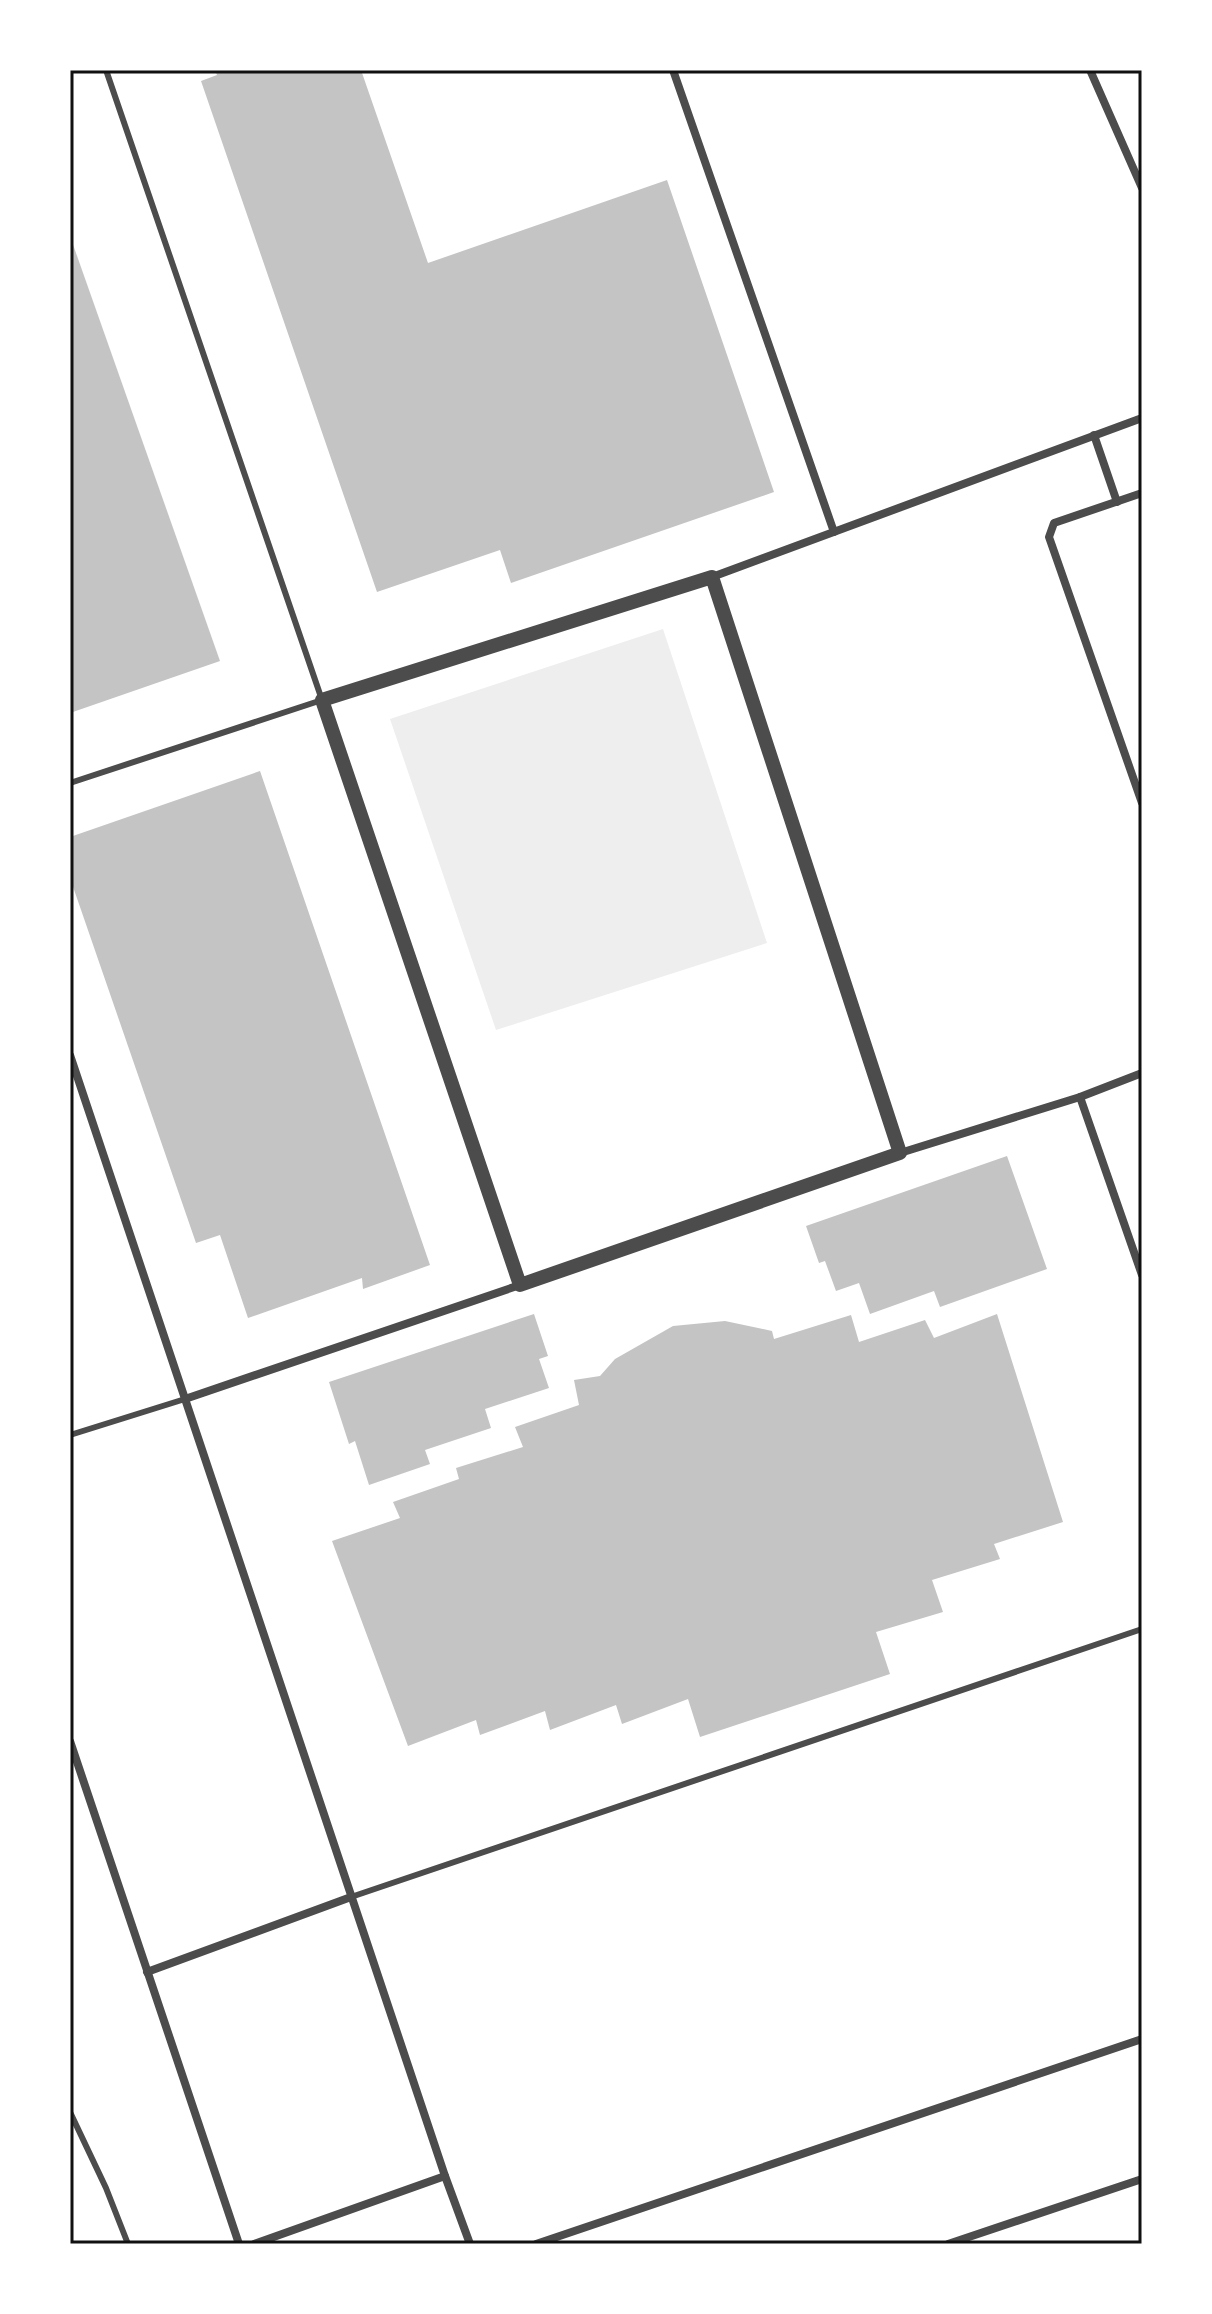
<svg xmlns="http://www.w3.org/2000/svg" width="1212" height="2314" viewBox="0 0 1212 2314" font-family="'Work Sans',sans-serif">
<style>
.green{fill:#eee}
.building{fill:#c4c4c4}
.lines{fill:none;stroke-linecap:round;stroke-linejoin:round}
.service{stroke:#4c4c4c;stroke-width:6}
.minor{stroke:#4c4c4c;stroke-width:8}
.tertiary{stroke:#4c4c4c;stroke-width:14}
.neatline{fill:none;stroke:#111;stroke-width:3}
</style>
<rect width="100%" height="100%" fill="#fff"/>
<path class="green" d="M663,629L767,943L496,1030L390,719Z"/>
<g class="building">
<path d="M215,70H361L428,263L667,180L774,492L511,583L500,550L377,592L201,81L217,75Z"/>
<path d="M70,236L220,661L70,713Z"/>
<path d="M260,771L430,1265L363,1289L362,1278L248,1318L220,1235L196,1243L70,878V837Z"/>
<path d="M1007,1156L1047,1269L940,1307L934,1291L870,1314L859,1283L836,1291L825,1261L819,1263L806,1226Z"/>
<path d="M534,1314L548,1356L539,1359L549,1388L485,1409L491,1428L425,1450L430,1464L369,1485L355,1441L349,1444L329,1382Z"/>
<path d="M997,1314L1063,1522L994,1544L1000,1559L932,1580L943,1612L876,1632L890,1674L700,1737L688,1699L622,1724L616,1705L550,1730L545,1711L480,1735L476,1720L408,1746L332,1541L400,1518L393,1502L459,1479L456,1468L523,1447L515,1427L579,1405L574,1380L600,1376L615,1359L673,1326L725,1321L772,1331L774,1339L851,1315L859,1342L925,1320L934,1338Z"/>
</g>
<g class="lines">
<g class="service">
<path d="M70,783L322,700L106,70"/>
<path d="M70,1435L185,1399"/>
<path d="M351,1897L1142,1629"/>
<path d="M70,2112L106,2188L128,2244"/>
</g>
<g class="minor">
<path d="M673,70L834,532"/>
<path d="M1090,70L1142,188"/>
<path d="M1094,435L1117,502"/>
<path d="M1142,493L1054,523L1049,537L1142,803"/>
<path d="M712,577L1142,418"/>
<path d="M70,1055L445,2176L254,2244"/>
<path d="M1142,1073L1080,1097L1142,1275"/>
<path d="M900,1153L1080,1097"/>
<path d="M185,1399L520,1285"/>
<path d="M70,1741L239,2244"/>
<path d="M147,1972L351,1897"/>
<path d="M445,2176L470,2244"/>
<path d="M536,2244L1142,2039"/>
<path d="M948,2244L1142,2179"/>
</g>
<path class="tertiary" d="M712,577L900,1153L520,1285L322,700Z"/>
</g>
<rect width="1212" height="2314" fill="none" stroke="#ffffff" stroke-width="144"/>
<rect x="72" y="72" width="1068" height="2170" class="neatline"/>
</svg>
